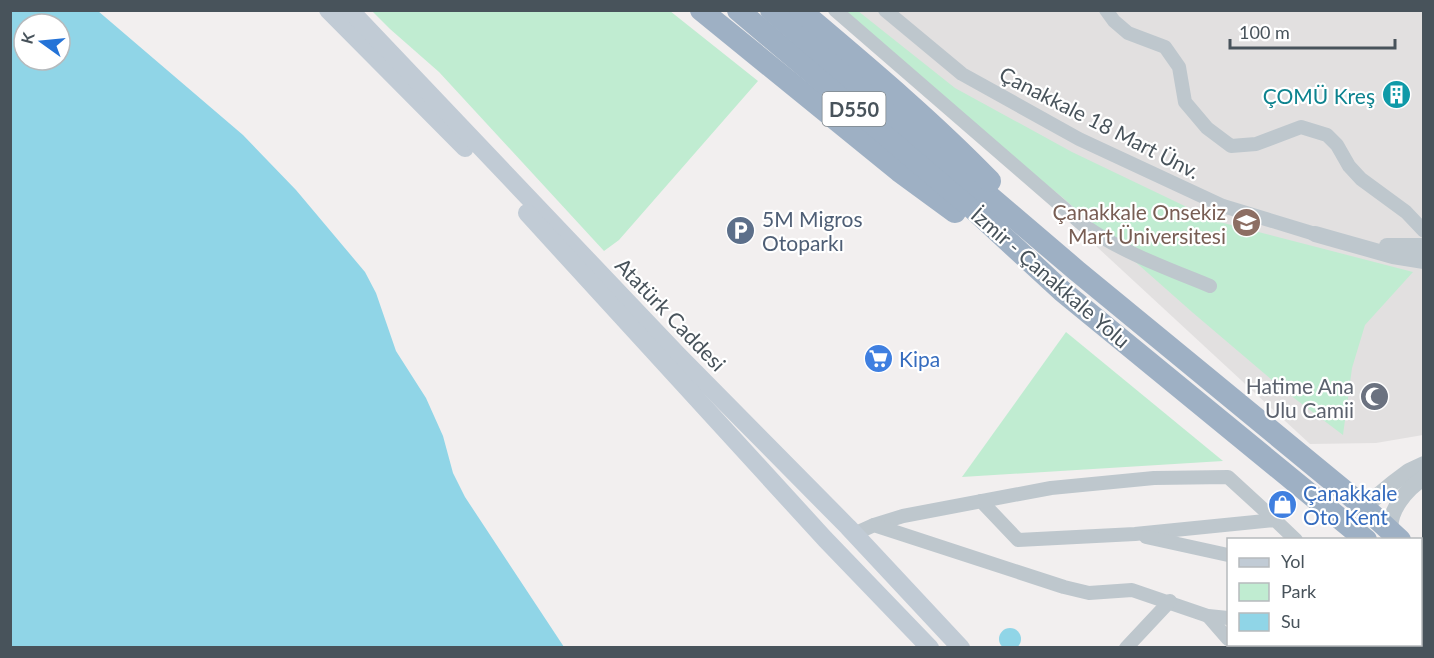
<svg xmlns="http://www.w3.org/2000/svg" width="1434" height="658" viewBox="0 0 1434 658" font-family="Lato,sans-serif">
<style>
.education{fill:#e2e0e0}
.green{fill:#c0ecd1}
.water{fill:#90d5e7;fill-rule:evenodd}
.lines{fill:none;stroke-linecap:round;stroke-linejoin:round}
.minor{stroke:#bec7cd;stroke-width:14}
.tertiary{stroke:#bec7cd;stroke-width:16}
.secondary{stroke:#c1cbd5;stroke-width:18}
.trunk{stroke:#9eb0c4;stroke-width:22}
.labels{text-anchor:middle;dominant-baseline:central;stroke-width:4.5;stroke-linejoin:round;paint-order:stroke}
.shield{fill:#fff;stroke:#7f878c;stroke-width:1.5}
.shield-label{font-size:20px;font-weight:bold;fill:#48535b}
.culture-label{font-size:21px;fill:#0d838f;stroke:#fff;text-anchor:end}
.street-label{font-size:21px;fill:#48535b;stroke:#fff}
.education-label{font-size:21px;fill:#785e54;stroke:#fff;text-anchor:end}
.service-label{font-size:21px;fill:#4e5e75;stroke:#fff;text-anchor:start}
.shop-label{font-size:21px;fill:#366cbe;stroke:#fff;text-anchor:start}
.worship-label{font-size:21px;fill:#5b616d;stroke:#fff;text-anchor:end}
</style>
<rect width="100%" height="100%" fill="#f2efef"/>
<path class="education" d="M842,11H1423V435L1376,443L1310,444Z"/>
<g class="green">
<path d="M372,11H670L758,81L619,240L604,251L439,72L390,29Z"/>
<path d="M841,11H858L955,88L1072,152L1216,221L1413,272L1365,325L1352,368L1343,435L1286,392L1192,312L1062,197L937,97Z"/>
<path d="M1066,332L1223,461L962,477Z"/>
</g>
<g class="water">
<path d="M10,11H98L243,135L296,190L365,272L376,293L396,351L426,398L443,436L453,473L465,497L564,647H11ZM24,24H60V60H24Z"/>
<circle cx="1010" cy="639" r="11"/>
</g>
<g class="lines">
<g class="minor">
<path d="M835,10L1082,224C1121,252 1166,268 1210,286"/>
<path d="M885,10L962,74L1079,139L1223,206L1315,234"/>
<path d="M1106,10L1114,21L1128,33L1165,47L1179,67L1185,102L1207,128L1231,146L1256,144L1301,127L1327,135L1337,145L1349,166L1361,179L1406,212L1424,231"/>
<path d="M981,501L1018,540L1135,534L1275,520L1296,540"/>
<path d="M874,525L903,516L1051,488L1154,478L1228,477L1275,520"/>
<path d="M854,534L874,525L1064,587L1089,593L1132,590L1208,616L1228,618"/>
<path d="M1146,537L1228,555"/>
<path d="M1208,616L1228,639"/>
<path d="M1420,620H1424"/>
<path d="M1126,648L1170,601"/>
</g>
<g class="tertiary">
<path d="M1315,234L1393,256L1424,261"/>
<path d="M1387,246H1424"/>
<path d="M1364,507L1393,483L1409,471L1424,464"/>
<path d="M1391,532C1387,512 1407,488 1424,478"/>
</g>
<g class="secondary">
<path d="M328,10L465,148"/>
<path d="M350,10L678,355L848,527L961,648"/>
<path d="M527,213L825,539L930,648"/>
</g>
<g class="trunk">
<path d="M701,10L899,171L955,212"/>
<path d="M738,10L971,207L1062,291L1366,540"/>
<path d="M771,10L1077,271L1364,507L1400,540"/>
<path d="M800,10C865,65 931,120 990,181"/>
<path d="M1420,556L1424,559"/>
<path d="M1420,589L1424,592"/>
</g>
</g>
<defs>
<symbol id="building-disc" viewBox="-11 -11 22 22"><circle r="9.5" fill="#0f9aa8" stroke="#fff"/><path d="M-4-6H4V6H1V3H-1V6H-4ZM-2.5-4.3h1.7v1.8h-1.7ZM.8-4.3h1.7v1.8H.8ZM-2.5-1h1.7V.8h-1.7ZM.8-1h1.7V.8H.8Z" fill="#fff"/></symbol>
<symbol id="university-disc" viewBox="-11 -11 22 22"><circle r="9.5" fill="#8d6e63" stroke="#fff"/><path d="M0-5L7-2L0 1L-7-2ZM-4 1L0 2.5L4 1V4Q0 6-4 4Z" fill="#fff"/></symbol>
<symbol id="parking-disc" viewBox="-11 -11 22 22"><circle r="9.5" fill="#5c6f8a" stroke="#fff"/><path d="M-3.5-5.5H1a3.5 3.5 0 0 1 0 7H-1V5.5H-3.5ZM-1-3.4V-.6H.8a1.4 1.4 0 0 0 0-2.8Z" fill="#fff"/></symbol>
<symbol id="supermarket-disc" viewBox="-11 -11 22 22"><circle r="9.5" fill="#3f7fe0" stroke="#fff"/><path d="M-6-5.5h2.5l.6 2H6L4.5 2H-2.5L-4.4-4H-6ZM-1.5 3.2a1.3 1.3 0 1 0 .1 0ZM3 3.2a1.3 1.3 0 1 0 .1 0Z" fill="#fff"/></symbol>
<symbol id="mosque-disc" viewBox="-11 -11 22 22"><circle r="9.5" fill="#6b7280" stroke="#fff"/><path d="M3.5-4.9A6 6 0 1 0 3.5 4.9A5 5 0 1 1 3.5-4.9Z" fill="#fff"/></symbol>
<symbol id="shop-disc" viewBox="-11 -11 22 22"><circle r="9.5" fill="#3f7fe0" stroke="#fff"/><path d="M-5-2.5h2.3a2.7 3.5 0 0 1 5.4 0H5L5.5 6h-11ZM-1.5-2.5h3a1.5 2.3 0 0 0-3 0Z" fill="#fff"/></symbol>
</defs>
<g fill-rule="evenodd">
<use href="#building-disc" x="1380" y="78" width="33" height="33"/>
<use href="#university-disc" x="1230" y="206" width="33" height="33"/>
<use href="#parking-disc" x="724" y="214" width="33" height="33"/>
<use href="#supermarket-disc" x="862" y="342" width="33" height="33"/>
<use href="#mosque-disc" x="1358" y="380" width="33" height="33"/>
<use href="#shop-disc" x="1266" y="488" width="33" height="33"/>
</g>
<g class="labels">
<rect class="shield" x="822.5" y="92" width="63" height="34" rx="4.5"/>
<g class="shield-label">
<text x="854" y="109">D550</text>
</g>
<g class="culture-label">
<text x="1375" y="95">ÇOMÜ Kreş</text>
</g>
<g class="street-label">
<text transform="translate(1100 122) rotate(27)">Çanakkale 18 Mart Ünv.</text>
<text transform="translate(1051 277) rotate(41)">İzmir - Çanakkale Yolu</text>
<text transform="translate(671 314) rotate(46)">Atatürk Caddesi</text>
</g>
<g class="education-label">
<text x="1226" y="211">Çanakkale Onsekiz<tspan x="1226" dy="24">Mart Üniversitesi</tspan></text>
</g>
<g class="service-label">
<text x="762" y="218">5M Migros<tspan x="762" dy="24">Otoparkı</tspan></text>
</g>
<g class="shop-label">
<text x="899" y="358">Kipa</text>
<text x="1303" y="492">Çanakkale<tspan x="1303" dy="24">Oto Kent</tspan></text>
</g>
<g class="worship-label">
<text x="1354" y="385">Hatime Ana<tspan x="1354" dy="24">Ulu Camii</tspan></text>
</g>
</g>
<rect width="1434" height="658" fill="none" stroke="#48535b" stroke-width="24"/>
<rect x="1227" y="538" width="195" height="108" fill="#ffffff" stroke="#b6babd" stroke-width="1.5"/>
<rect x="1239" y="558" width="30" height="9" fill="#c1cbd5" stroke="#b6babd" stroke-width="1.5"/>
<text x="1281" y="568" font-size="18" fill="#48535b">Yol</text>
<rect x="1239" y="583" width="30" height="18" fill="#c0ecd1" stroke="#b6babd" stroke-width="1.5"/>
<text x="1281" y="598" font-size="18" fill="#48535b">Park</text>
<rect x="1239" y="613" width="30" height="18" fill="#90d5e7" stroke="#b6babd" stroke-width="1.5"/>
<text x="1281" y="628" font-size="18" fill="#48535b">Su</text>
<g transform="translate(42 42) rotate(285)"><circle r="28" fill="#ffffff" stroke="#b6babd" stroke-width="1.5"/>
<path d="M0-4.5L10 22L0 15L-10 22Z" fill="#2473d7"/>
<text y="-9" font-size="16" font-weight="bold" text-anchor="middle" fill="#48535b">K</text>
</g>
<path d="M1230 39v9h165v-9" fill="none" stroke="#48535b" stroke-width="3"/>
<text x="1239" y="39" font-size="18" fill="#48535b" stroke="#ffffff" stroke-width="4.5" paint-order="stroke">100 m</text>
</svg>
